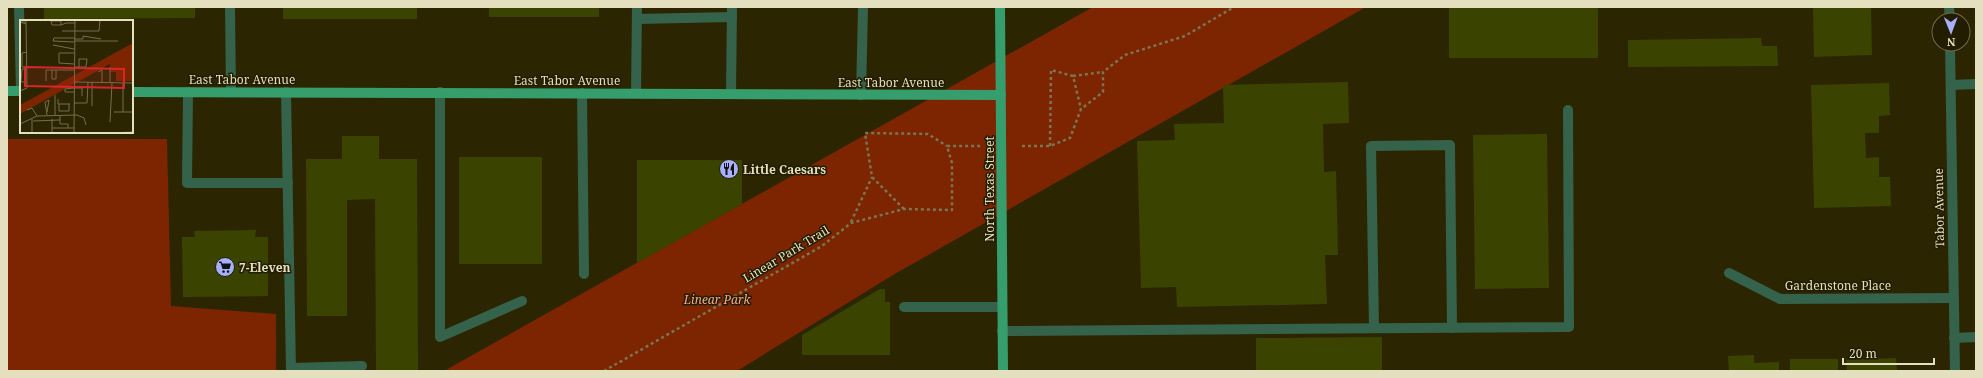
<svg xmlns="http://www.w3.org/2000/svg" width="1983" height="378" viewBox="0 0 1983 378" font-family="'Noto Serif',serif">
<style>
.green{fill:#7c2500}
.building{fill:#3a4400}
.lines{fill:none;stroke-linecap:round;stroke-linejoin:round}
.path{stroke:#7b7553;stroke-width:2.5;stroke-dasharray:3 3;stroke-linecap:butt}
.minor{stroke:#35624a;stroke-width:10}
.major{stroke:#369e6d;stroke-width:10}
.labels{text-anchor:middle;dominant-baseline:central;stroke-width:3;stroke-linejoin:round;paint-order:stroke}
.street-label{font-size:12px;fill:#e4dfbe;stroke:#221c00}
.poi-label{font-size:12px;font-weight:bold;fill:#e4dfbe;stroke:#221c00;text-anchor:start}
.park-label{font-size:12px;font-style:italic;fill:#f8a78c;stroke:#221c00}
.inset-road{fill:none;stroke:#756f4d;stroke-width:1}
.view{fill:#d62828;fill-opacity:0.15;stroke:#d62828;stroke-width:2}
.inset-edge{fill:none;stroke:#e4dfbe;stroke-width:2}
</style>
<rect width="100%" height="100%" fill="#2b2502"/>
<g class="green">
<path d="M1093,7H1366L893,275L737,371H444Z"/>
<path d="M7,139H167L171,306L276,314V371H7Z"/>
</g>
<g class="building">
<path d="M44,7H195V18L44,19Z"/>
<rect x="283" y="7" width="134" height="12"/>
<rect x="489" y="7" width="110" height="10"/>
<rect x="1449" y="7" width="149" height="51"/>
<path d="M1813,7H1871L1872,55L1814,57Z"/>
<path d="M1761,38L1762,46H1777L1778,66L1628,67V40Z"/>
<path d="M1348,82L1349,123L1323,124L1324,172L1336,171L1338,255H1325L1327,304L1177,307L1176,287L1141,288L1137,141L1175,140L1174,124L1224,123L1223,85Z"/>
<path d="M1889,83L1890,115L1879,116V133H1865L1866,158L1879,157V177H1890L1891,206L1814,208L1811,85Z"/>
<path d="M1547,134L1549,288L1475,289L1473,135Z"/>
<path d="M342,136H379V159H417L418,371H376L375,199L347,200V316H307L306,159H342Z"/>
<rect x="459" y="157" width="83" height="107"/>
<path d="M637,160H742V204L637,263Z"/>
<path d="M256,230L255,237H268V296L183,297L182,237H195L194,231Z"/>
<path d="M880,289H885V302H890V355H802V335Z"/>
<path d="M1382,337V371H1256V338Z"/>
<path d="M1754,355V363L1779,362V371H1729L1728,356Z"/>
<path d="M1896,358L1897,371H1847L1846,360Z"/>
<rect x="1790" y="359" width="48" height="12"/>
</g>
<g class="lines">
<g class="path">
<path d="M1073,76L1103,72"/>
<path d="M1022,146H1050L1070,138L1081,109L1103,92V72L1125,55L1185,36L1234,7"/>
<path d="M1050,146L1051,70L1073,76L1081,109"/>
<path d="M904,209L872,177L865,133L928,134L947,146"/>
<path d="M851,222L872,177"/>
<path d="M604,371L822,246L851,223L904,209L952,210V163L947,146H981"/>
</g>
<g class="minor">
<path d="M19,7L21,91"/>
<path d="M230,7L231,92"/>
<path d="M1949,7L1950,20"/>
<path d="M637,19L732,17"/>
<path d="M1950,44L1955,371"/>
<path d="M1951,85L1976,84"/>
<path d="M188,92L187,183H288"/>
<path d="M286,92L291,371"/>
<path d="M440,92V337L522,301"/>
<path d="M582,93L584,274"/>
<path d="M636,93L637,7"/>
<path d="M731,94L732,7"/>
<path d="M861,95L863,7"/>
<path d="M1729,273L1780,299L1954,298"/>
<path d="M904,307H1002"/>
<path d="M1374,328L1371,146L1450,145L1452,328"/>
<path d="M1002,331L1569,327L1568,110"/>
<path d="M1954,338L1976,337"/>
<path d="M291,368L362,366"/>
</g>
<g class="major">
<path d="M1000,7L1003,371"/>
<path d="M7,91H21"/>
<path d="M132,92L1001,95"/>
</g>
</g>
<defs>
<symbol id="restaurant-disc" viewBox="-11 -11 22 22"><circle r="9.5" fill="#a8b0fc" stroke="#221c00"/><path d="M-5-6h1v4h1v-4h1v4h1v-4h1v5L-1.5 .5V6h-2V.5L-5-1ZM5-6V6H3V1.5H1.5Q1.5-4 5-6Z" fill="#111"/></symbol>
<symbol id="supermarket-disc" viewBox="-11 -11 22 22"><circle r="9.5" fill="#a8b0fc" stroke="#221c00"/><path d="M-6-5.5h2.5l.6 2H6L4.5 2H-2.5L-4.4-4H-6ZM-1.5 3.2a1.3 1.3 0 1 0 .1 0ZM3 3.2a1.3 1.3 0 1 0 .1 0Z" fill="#111"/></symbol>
</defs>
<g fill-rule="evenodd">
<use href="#restaurant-disc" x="718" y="158" width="22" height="22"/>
<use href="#supermarket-disc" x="214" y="256" width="22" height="22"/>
</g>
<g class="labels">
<g class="street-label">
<text x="242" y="79">East Tabor Avenue</text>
<text x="567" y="80">East Tabor Avenue</text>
<text x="891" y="82">East Tabor Avenue</text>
<text transform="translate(989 189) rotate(-90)">North Texas Street</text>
<text transform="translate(1939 208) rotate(-91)">Tabor Avenue</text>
<text transform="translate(786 254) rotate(-31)">Linear Park Trail</text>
<text x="1838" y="285">Gardenstone Place</text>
</g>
<g class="poi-label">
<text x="743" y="169">Little Caesars</text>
<text x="239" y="267">7-Eleven</text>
</g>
<g class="park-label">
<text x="717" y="299">Linear Park</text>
</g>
</g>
<g transform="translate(20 20)">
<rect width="113" height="113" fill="#2b2502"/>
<path d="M113,23V61H96V52H90V44L0,94V85Z" fill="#7c2500"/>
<path class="inset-road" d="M6,4L0,2H6M41,5V1H31L32,5H41L46,3H55M42,11H55M55,11H79L80,0M54,19H63V16L81,19M54,21H98M54,22L33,21L34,18H54M33,25L54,29M54,44L39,43V33H54M7,47H2V33L7,32M54,47H66L67,39H59V47M90,47V63M32,50V59H36V50M78,52L82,50V63M26,61V50H54M7,62H1L2,49H7M54,62L113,63M103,63V92M54,68H62V76M0,71L7,68L6,0M54,72H45V69L54,68M38,79V84H50M54,83H67L68,62M39,84V91H49V84M72,86V62M7,90L12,88L17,96M27,92L29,80L25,82L27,95M94,92H113M35,95V75M32,99V113M40,100V104H48V108M13,101L40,100V95M90,102L92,63M0,104L17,96L57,95L64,98L66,105M32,108H54M12,113V99M54,113L55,0M92,113L113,112"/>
<path class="view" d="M5,47L104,49V68L5,66Z"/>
<rect width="113" height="113" class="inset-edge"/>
</g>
<rect width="1983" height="378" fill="none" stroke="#e4dfbe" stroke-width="16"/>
<g transform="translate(1951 32) rotate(179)"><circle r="19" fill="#221c00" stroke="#706a4c"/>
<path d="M0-3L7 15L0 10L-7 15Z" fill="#a8b0fc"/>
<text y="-6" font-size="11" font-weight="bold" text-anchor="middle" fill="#e4dfbe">N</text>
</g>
<path d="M1843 358v6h91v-6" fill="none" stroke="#e4dfbe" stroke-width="2"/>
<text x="1849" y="358" font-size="12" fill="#e4dfbe" stroke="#221c00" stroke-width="3" paint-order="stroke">20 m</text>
</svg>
